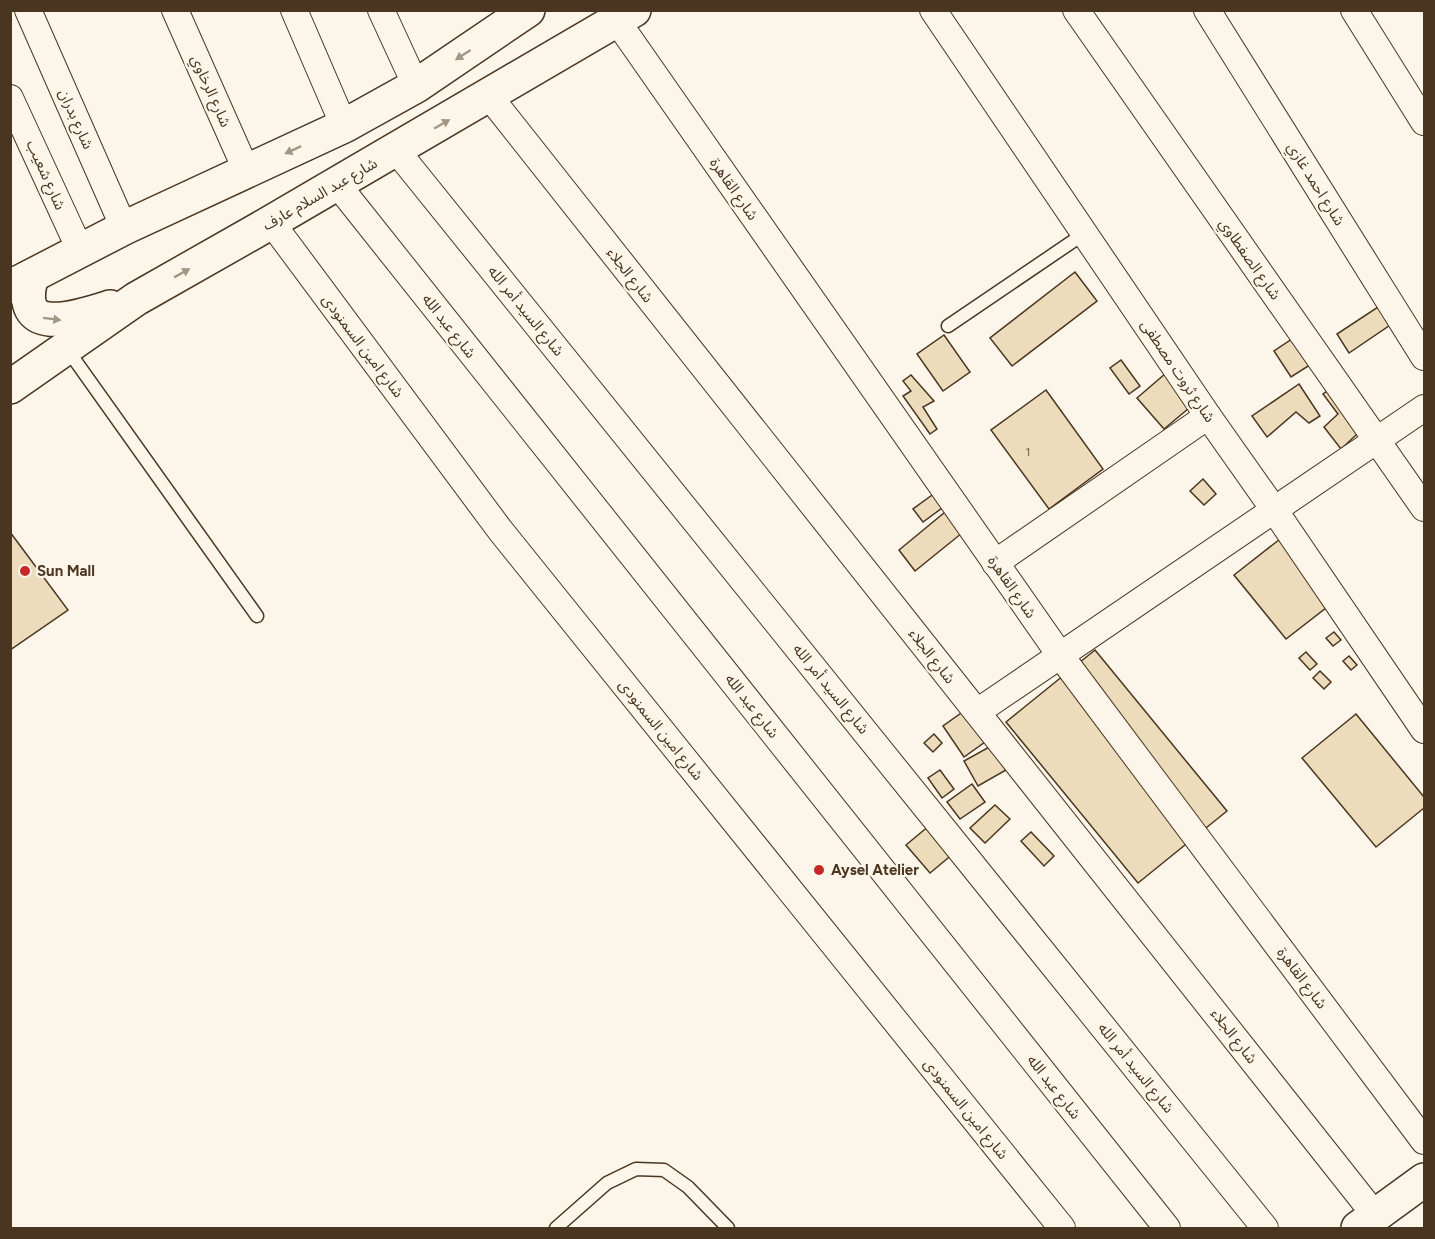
<svg xmlns="http://www.w3.org/2000/svg" width="1435" height="1239" viewBox="0 0 1435 1239" font-family="Figtree,'Noto Sans Arabic',sans-serif">
<style>
.building{fill:#ecdcbc;stroke:#4a3520;stroke-width:1.5}
.lines{fill:none;stroke-linecap:round;stroke-linejoin:round}
.lane-casing{stroke:#4a3520;stroke-width:15}
.street-casing{stroke:#4a3520;stroke-width:28}
.secondary-casing{stroke:#4a3520;stroke-width:36}
.primary-casing{stroke:#4a3520;stroke-width:36}
.lane{stroke:#fbf6e9;stroke-width:12}
.street{stroke:#fbf6e9;stroke-width:26}
.secondary{stroke:#fbf6e9;stroke-width:33}
.primary{stroke:#fbf6e9;stroke-width:33}
.oneway{fill:#a29684}
.poi-dot{fill:#c62828;stroke:#fbf6e9;stroke-width:2}
.labels{text-anchor:middle;dominant-baseline:central;stroke-width:4.5;stroke-linejoin:round;paint-order:stroke}
.number-label{font-size:12px;fill:#725f47}
.street-label{font-size:15px;fill:#4a3520;stroke:#fbf6e9}
.poi-label{font-size:15px;font-weight:bold;fill:#4a3520;stroke:#fbf6e9;text-anchor:start}
</style>
<rect width="100%" height="100%" fill="#fbf6e9"/>
<g class="building">
<path d="M1075,272L1097,301L1012,366L990,338Z"/>
<path d="M1384,303L1396,321L1349,353L1337,334Z"/>
<path d="M1307,329L1324,356L1291,377L1274,351Z"/>
<path d="M944,335L970,372L943,391L917,354Z"/>
<path d="M1121,360L1140,386L1129,394L1110,368Z"/>
<path d="M1173,367L1201,398L1164,429L1137,398Z"/>
<path d="M911,375L934,401L923,407L937,429L930,434L903,396L911,391L903,381Z"/>
<path d="M1340,382L1369,423L1341,449L1324,427L1338,414L1323,394Z"/>
<path d="M1299,384L1320,416L1309,423L1296,412L1267,437L1252,416Z"/>
<path d="M1046,390L1103,469L1049,509L991,430Z"/>
<path d="M1203,479L1216,494L1204,505L1190,491Z"/>
<path d="M939,490L949,503L923,522L913,509Z"/>
<path d="M950,508L967,529L915,571L899,550Z"/>
<path d="M10,532L68,610L10,650Z"/>
<path d="M1289,532L1340,597L1286,639L1234,575Z"/>
<path d="M1334,632L1341,640L1333,646L1326,638Z"/>
<path d="M1095,650L1227,811L1138,883L1006,722Z"/>
<path d="M1306,652L1317,664L1310,670L1299,658Z"/>
<path d="M1349,656L1357,665L1351,670L1343,661Z"/>
<path d="M1320,671L1331,682L1324,689L1313,678Z"/>
<path d="M964,711L985,742L964,757L943,726Z"/>
<path d="M1356,714L1424,797V808L1376,847L1302,758Z"/>
<path d="M934,734L942,743L933,752L924,743Z"/>
<path d="M991,746L1006,770L978,786L964,761Z"/>
<path d="M940,770L954,789L942,798L928,778Z"/>
<path d="M972,784L985,802L960,819L947,802Z"/>
<path d="M995,805L1010,819L985,843L970,828Z"/>
<path d="M936,820L960,848L930,873L906,845Z"/>
<path d="M1031,832L1054,856L1044,866L1021,841Z"/>
</g>
<g class="lines">
<defs>
<g id="lane">
<path d="M948,326L1085,233"/>
<path d="M67,349L257,616"/>
<path d="M556,1228L607,1183L636,1169L664,1170L688,1187L728,1228"/>
</g>
<g id="street">
<path d="M28,10L124,228"/>
<path d="M175,10L247,172"/>
<path d="M294,10L344,126"/>
<path d="M381,10L416,86"/>
<path d="M933,10L1208,416L1275,511L1424,730"/>
<path d="M1076,10L1424,508"/>
<path d="M1207,10L1424,357"/>
<path d="M1354,10L1424,122"/>
<path d="M617,21L1060,655L1424,1141"/>
<path d="M489,96L1375,1215"/>
<path d="M10,98L81,252"/>
<path d="M396,150L1265,1228"/>
<path d="M337,184L1167,1228"/>
<path d="M271,222L500,530L1062,1228"/>
<path d="M995,563L1208,416"/>
<path d="M977,712L1424,408"/>
</g>
<path id="secondary" d="M1358,1228L1424,1180"/>
<g id="primary">
<path d="M32,276C13,339 76,318 110,307"/>
<path d="M10,287L124,228L344,126L416,86L528,10"/>
<path d="M10,387L136,299L261,228L634,10"/>
</g>
</defs>
<use href="#lane" class="lane-casing"/>
<use href="#street" class="street-casing"/>
<use href="#secondary" class="secondary-casing"/>
<use href="#primary" class="primary-casing"/>
<use href="#lane" class="lane"/>
<use href="#street" class="street"/>
<use href="#secondary" class="secondary"/>
<use href="#primary" class="primary"/>
</g>
<defs><path id="oneway-solid" d="M-6-.8H1V-3.2L6.5 0L1 3.2V.8H-6Z" transform="scale(1.5)"/></defs>
<g class="oneway">
<use href="#oneway-solid" transform="translate(463 55) rotate(147)"/>
<use href="#oneway-solid" transform="translate(442 124) rotate(-30)"/>
<use href="#oneway-solid" transform="translate(293 150) rotate(155)"/>
<use href="#oneway-solid" transform="translate(182 273) rotate(-29)"/>
<use href="#oneway-solid" transform="translate(52 319) rotate(7)"/>
</g>
<g class="poi-dot">
<circle cx="25" cy="571" r="6"/>
<circle cx="819" cy="870" r="6"/>
</g>
<g class="labels">
<g class="number-label">
<text x="1028" y="452">1</text>
</g>
<g class="street-label">
<text transform="translate(211 91) rotate(66)">شارع الرخاوي</text>
<text transform="translate(76 119) rotate(66)">شارع بدران</text>
<text transform="translate(46 175) rotate(66)">شارع شعيب</text>
<text transform="translate(1316 184) rotate(58)">شارع احمد غازي</text>
<text transform="translate(734 189) rotate(55)">شارع القاهرة</text>
<text transform="translate(320 194) rotate(-30)">شارع عبد السلام عارف</text>
<text transform="translate(1250 259) rotate(55)">شارع الصفطاوي</text>
<text transform="translate(630 275) rotate(52)">شارع الجلاء</text>
<text transform="translate(526 311) rotate(51)">شارع السيد أمر الله</text>
<text transform="translate(449 326) rotate(52)">شارع عبد الله</text>
<text transform="translate(363 346) rotate(53)">شارع امين السمنودى</text>
<text transform="translate(1178 371) rotate(56)">شارع ثروت مصطفى</text>
<text transform="translate(1012 587) rotate(55)">شارع القاهرة</text>
<text transform="translate(932 656) rotate(52)">شارع الجلاء</text>
<text transform="translate(831 689) rotate(51)">شارع السيد أمر الله</text>
<text transform="translate(752 706) rotate(52)">شارع عبد الله</text>
<text transform="translate(661 730) rotate(51)">شارع امين السمنودى</text>
<text transform="translate(1302 978) rotate(53)">شارع القاهرة</text>
<text transform="translate(1234 1036) rotate(52)">شارع الجلاء</text>
<text transform="translate(1136 1068) rotate(51)">شارع السيد أمر الله</text>
<text transform="translate(1054 1087) rotate(52)">شارع عبد الله</text>
<text transform="translate(966 1109) rotate(51)">شارع امين السمنودى</text>
</g>
<g class="poi-label">
<text x="37" y="571">Sun Mall</text>
<text x="831" y="870">Aysel Atelier</text>
</g>
</g>
<rect width="1435" height="1239" fill="none" stroke="#4a3520" stroke-width="24"/>
</svg>
